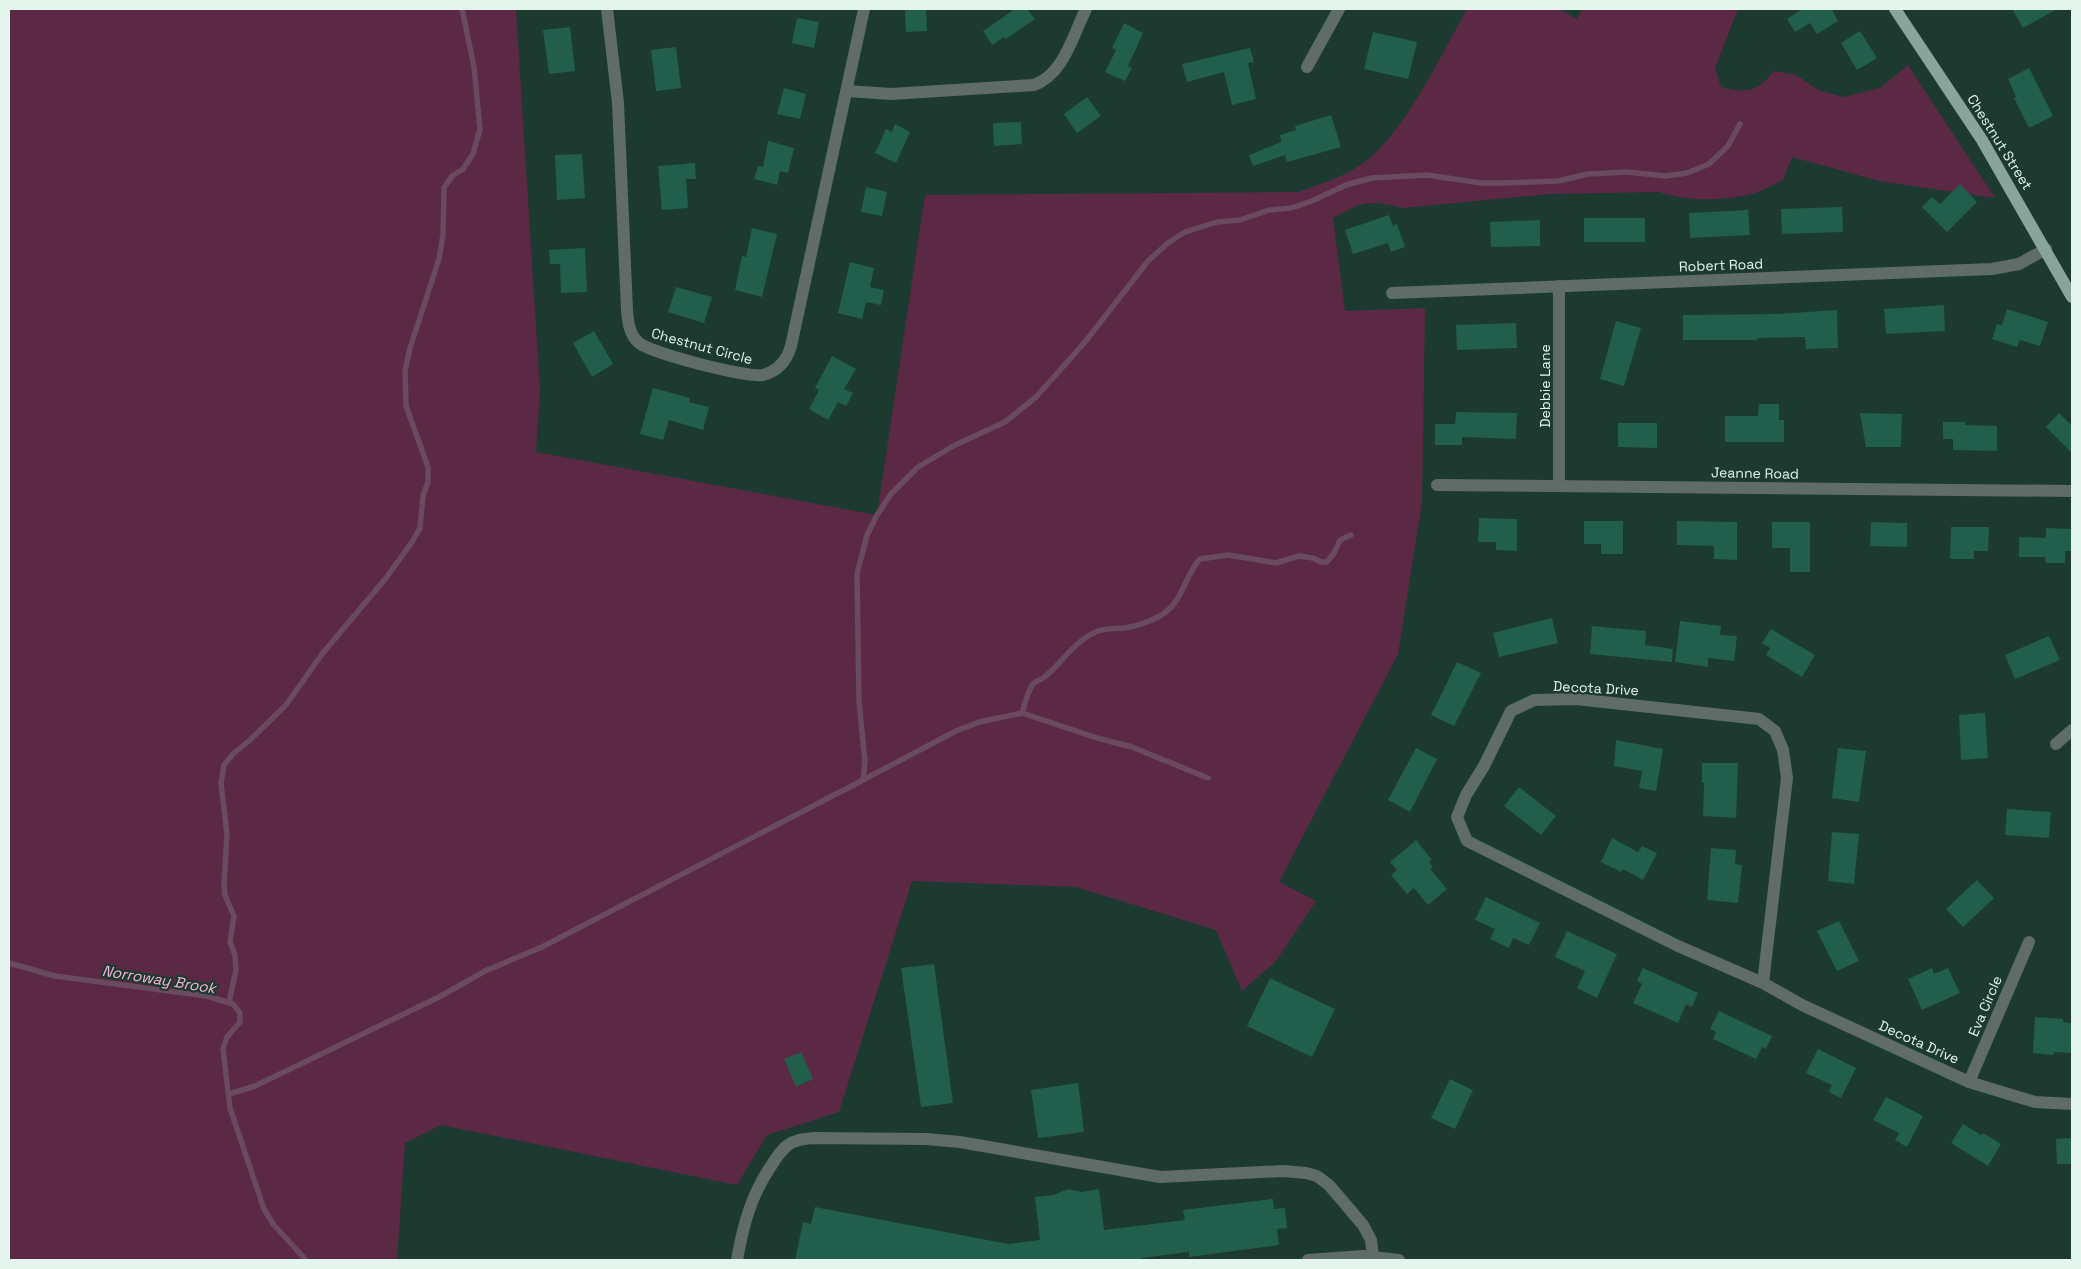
<svg xmlns="http://www.w3.org/2000/svg" width="2081" height="1269" viewBox="0 0 2081 1269" font-family="'Space Grotesk',sans-serif">
<style>
.green{fill:#5c2945}
.lines{fill:none;stroke-linecap:round;stroke-linejoin:round}
.stream{stroke:#6a4a5e;stroke-width:5.5}
.building{fill:#215e4c}
.minor{stroke:#5f6c67;stroke-width:12}
.major{stroke:#89a49a;stroke-width:12}
.labels{text-anchor:middle;dominant-baseline:central;stroke-width:4.5;stroke-linejoin:round;paint-order:stroke}
.street-label{font-size:14px;fill:#e4f5ee;stroke:#1c3a30}
.water-label{font-size:15px;font-style:italic;fill:#f8b5d6;stroke:#1c3a30}
</style>
<rect width="100%" height="100%" fill="#1c3a30"/>
<path class="green" d="M9,9H516L540,391L536,452L877,515L925,195L1299,192C1319,184 1341,178 1359,166C1403,138 1441,55 1467,9H1559L1577,19L1582,9H1738L1715,68L1721,87C1747,94 1757,92 1774,71L1796,75L1818,90L1843,97L1880,88L1908,65L1995,198L1879,181L1792,157L1783,180C1774,184 1764,190 1755,193C1725,201 1688,202 1659,192L1549,194L1402,208C1369,199 1362,202 1333,218L1345,311L1425,308L1422,502L1398,654L1279,882L1316,901L1276,961L1242,991L1216,930L1076,887L912,881L839,1112L767,1135L737,1185L441,1125L405,1143L397,1260H9Z"/>
<g class="lines">
<g class="stream">
<path d="M1022,713L1097,738L1132,747L1208,778"/>
<path d="M863,780L956,731L979,722L1022,713C1025,704 1027,692 1033,684C1036,681 1040,680 1043,678C1063,663 1072,642 1098,631C1107,628 1116,629 1125,628C1139,626 1157,619 1167,611C1183,598 1186,574 1200,559L1228,555L1276,563L1299,556L1313,558L1321,562H1327L1334,553L1340,540L1351,535"/>
<path d="M9,963L55,976L207,996L233,1004L240,1013V1022L227,1037L223,1049L230,1108L264,1209L273,1224L306,1260"/>
<path d="M229,1002L236,970L235,955L230,942L234,916L225,895L224,883L227,834L221,783L224,765L233,754L250,740L286,705L322,654L386,578L412,542L420,528L423,496L428,482V467L406,406L405,371L410,348L439,259L443,235L444,188L452,176L463,169L473,154L480,129L474,67L462,9"/>
<path d="M229,1094L255,1086L439,997L485,971L542,947L863,780L865,762L859,701L857,574L867,535L877,515L891,494L918,467L955,445L1005,422L1036,397L1085,342L1148,261L1168,243L1185,232L1217,222L1240,220L1269,210L1291,208L1312,201L1346,185L1372,178L1427,175L1481,183H1502L1558,181L1588,174L1627,172L1666,176L1687,173L1709,164L1728,146L1740,124"/>
</g>
</g>
<g class="building">
<path d="M905,9H926L927,31L906,32Z"/>
<path d="M1015,9H1027L1035,19L1006,39L1004,37L992,45L983,31Z"/>
<path d="M1802,9H1834L1832,10L1838,21L1817,34L1810,23L1795,32L1787,19Z"/>
<path d="M2012,9H2057L2023,28Z"/>
<path d="M797,18L819,22L814,48L792,43Z"/>
<path d="M1124,23L1143,33L1128,66L1132,68L1125,81L1105,72L1116,50L1112,48Z"/>
<path d="M570,27L575,71L549,74L543,30Z"/>
<path d="M1860,31L1877,58L1857,70L1841,43Z"/>
<path d="M1373,32L1417,42L1408,79L1364,69Z"/>
<path d="M676,47L681,88L656,91L651,50Z"/>
<path d="M1250,48L1254,62L1248,63L1256,99L1232,105L1224,72L1187,82L1182,64Z"/>
<path d="M2029,68L2053,116L2029,128L2014,98L2016,97L2008,79Z"/>
<path d="M784,88L806,94L800,119L777,114Z"/>
<path d="M1087,97L1101,116L1077,133L1064,114Z"/>
<path d="M1331,115L1341,147L1287,162L1285,155L1253,166L1249,155L1281,142L1280,135L1296,130L1295,126Z"/>
<path d="M1021,122L1022,144L994,146L993,123Z"/>
<path d="M895,124L910,132L896,163L875,153L886,129L892,132Z"/>
<path d="M768,141L794,148L788,173L780,171L777,185L754,179L758,166L763,167Z"/>
<path d="M582,154L585,198L557,200L555,155Z"/>
<path d="M695,163L696,179H686L688,208L662,210L658,166Z"/>
<path d="M1960,184L1977,202L1947,232L1922,207L1932,197L1940,204Z"/>
<path d="M866,187L887,192L882,216L861,212Z"/>
<path d="M1842,207L1843,232L1782,234L1781,209Z"/>
<path d="M1748,210L1750,235L1690,238L1689,213Z"/>
<path d="M1389,215L1393,226L1397,224L1405,247L1391,252L1388,243L1353,254L1345,230Z"/>
<rect x="1584" y="218" width="61" height="24"/>
<path d="M1540,220V246L1491,247L1490,222Z"/>
<path d="M752,228L777,234L762,297L735,290L742,256L746,257Z"/>
<path d="M585,248L587,292L561,293L560,264H550L549,250Z"/>
<path d="M850,262L874,268L870,287L884,290L881,305L866,302L862,319L838,313Z"/>
<path d="M676,287L712,297L704,323L668,312Z"/>
<path d="M1944,305L1945,331L1886,334L1884,309Z"/>
<path d="M2007,309L2048,322L2040,346L2020,340L2017,347L1992,339L1997,324L2002,325Z"/>
<path d="M1837,310L1838,348L1806,349L1805,337L1757,338V340H1683V315L1777,314Z"/>
<path d="M1616,321L1641,328L1624,386L1600,379Z"/>
<path d="M1516,323L1517,348L1457,350L1456,325Z"/>
<path d="M594,331L613,364L592,377L573,343Z"/>
<path d="M832,356L856,369L844,389L853,393L846,406L838,402L828,420L809,409L819,390L815,388Z"/>
<path d="M653,388L690,398L689,402L709,407L703,430L669,420L663,440L640,434Z"/>
<path d="M1759,404H1779V420H1784V442H1725V416H1758Z"/>
<path d="M1456,412L1517,413L1516,439L1462,437V445H1435V424H1455Z"/>
<path d="M1860,413L1902,414L1901,447H1866Z"/>
<path d="M2059,413L2072,426V453L2046,427Z"/>
<path d="M1943,422H1965V425L1997,426V451L1953,450V439H1943Z"/>
<path d="M1618,423H1657V448L1618,447Z"/>
<path d="M1479,518L1517,519V551L1496,550V542H1478Z"/>
<path d="M1584,521H1623V554H1601V544H1584Z"/>
<path d="M1677,521L1737,522V560L1714,559V546L1677,545Z"/>
<path d="M1772,522H1810V572H1790V548H1772Z"/>
<path d="M1871,522L1907,523V547L1870,546Z"/>
<path d="M1951,527H1989L1988,551H1974V559H1950Z"/>
<path d="M2046,528L2072,529V551H2065V563H2046L2045,557H2019V537L2046,538Z"/>
<path d="M1552,618L1558,643L1499,657L1493,633Z"/>
<path d="M1680,621L1721,626L1720,635L1737,636L1734,661L1708,658V667L1675,662Z"/>
<path d="M1592,626L1646,631L1645,645L1673,649L1672,662L1590,654Z"/>
<path d="M1771,629L1815,655L1802,677L1766,655L1770,648L1762,643Z"/>
<path d="M2049,636L2060,660L2015,679L2005,655Z"/>
<path d="M1457,662L1481,673L1454,726L1431,715Z"/>
<path d="M1985,713L1988,758L1961,760L1959,715Z"/>
<path d="M1616,740L1663,749L1656,791L1639,788L1642,771L1614,766Z"/>
<path d="M1416,748L1437,759L1410,812L1388,800Z"/>
<path d="M1838,748L1866,751L1859,802L1832,798Z"/>
<path d="M1702,763H1738L1736,818L1703,816L1704,783H1702Z"/>
<path d="M1519,787L1556,816L1541,835L1504,806Z"/>
<path d="M2007,809L2051,812L2049,838L2005,835Z"/>
<path d="M1832,832L1859,834L1854,884L1828,881Z"/>
<path d="M1612,838L1638,852L1642,846L1657,853L1643,880L1623,869L1621,872L1601,862Z"/>
<path d="M1416,840L1432,860L1429,862L1433,867L1430,869L1447,889L1428,905L1414,888L1407,894L1391,875L1397,870L1390,862Z"/>
<path d="M1711,848L1736,850L1735,864L1742,865L1738,903L1707,900Z"/>
<path d="M1977,880L1994,898L1963,927L1946,909Z"/>
<path d="M1486,897L1540,923L1529,945L1513,938L1509,948L1490,939L1495,929L1475,920Z"/>
<path d="M1839,921L1859,961L1837,971L1817,931Z"/>
<path d="M1567,931L1617,954L1597,998L1577,988L1585,971L1555,957Z"/>
<path d="M934,964L953,1103L921,1107L901,968Z"/>
<path d="M1643,968L1698,993L1692,1007L1686,1004L1678,1023L1633,1003L1642,984L1637,981Z"/>
<path d="M1932,968L1934,974L1948,968L1960,993L1922,1010L1908,979Z"/>
<path d="M1270,978L1335,1009L1312,1057L1247,1026Z"/>
<path d="M1719,1011L1772,1036L1766,1049L1762,1047L1756,1059L1713,1039L1716,1032L1710,1029Z"/>
<path d="M2035,1017L2063,1019V1022L2072,1023V1053L2054,1052L2053,1055L2033,1053Z"/>
<path d="M1818,1049L1856,1068L1841,1098L1829,1092L1832,1085L1806,1073Z"/>
<path d="M801,1052L813,1079L796,1087L784,1059Z"/>
<path d="M1450,1079L1473,1090L1455,1129L1431,1118Z"/>
<path d="M1078,1083L1084,1132L1038,1138L1031,1090Z"/>
<path d="M1886,1097L1923,1116L1907,1147L1895,1140L1899,1133L1873,1120Z"/>
<path d="M1963,1124L1981,1135L1983,1133L2001,1144L1988,1166L1951,1143Z"/>
<path d="M2072,1138V1164H2057L2056,1139Z"/>
<path d="M1068,1189L1082,1192L1099,1189L1104,1230L1185,1220L1183,1210L1273,1199L1274,1209L1285,1208L1287,1228L1277,1229L1279,1245L1189,1257V1252L1142,1258L1143,1260H795L803,1222L811,1224L815,1207L1008,1244L1040,1240L1035,1197L1054,1195Z"/>
</g>
<g class="lines">
<g class="minor">
<path d="M607,9L618,103L627,310C628,321 629,334 638,342C649,353 747,378 763,375C778,371 787,360 791,346L864,9"/>
<path d="M1307,67L1339,9"/>
<path d="M847,91L891,94L1034,85C1064,74 1073,35 1086,9"/>
<path d="M1559,286V485"/>
<path d="M1392,293L1992,269L2019,264L2046,249"/>
<path d="M1437,485L2072,491"/>
<path d="M2056,744L2072,730"/>
<path d="M1763,983L1787,778L1783,750L1775,731L1759,719L1576,699L1534,700L1511,711L1484,766L1466,795L1457,817L1467,841L1678,946L1763,983L1802,1005L1969,1082L2035,1102L2072,1104"/>
<path d="M1969,1082L2029,942"/>
<path d="M737,1260C743,1226 751,1195 771,1166C776,1158 781,1150 788,1145C796,1139 805,1139 814,1138L926,1139L960,1142L1160,1177L1283,1171L1306,1173L1317,1176L1329,1185L1363,1225L1371,1240L1373,1256"/>
<path d="M1308,1260L1363,1256L1399,1260"/>
</g>
<path class="major" d="M1895,9L1982,140L2072,297"/>
</g>
<g class="labels">
<g class="street-label">
<text transform="translate(2000 142) rotate(58)">Chestnut Street</text>
<text transform="translate(1721 265) rotate(-2)">Robert Road</text>
<text transform="translate(702 346) rotate(15)">Chestnut Circle</text>
<text transform="translate(1545 386) rotate(-90)">Debbie Lane</text>
<text transform="translate(1755 473) rotate(1)">Jeanne Road</text>
<text transform="translate(1596 688) rotate(3)">Decota Drive</text>
<text transform="translate(1985 1006) rotate(-67)">Eva Circle</text>
<text transform="translate(1919 1042) rotate(24)">Decota Drive</text>
</g>
<g class="water-label">
<text transform="translate(159 979) rotate(9)">Norroway Brook</text>
</g>
</g>
<rect width="2081" height="1269" fill="none" stroke="#e4f5ee" stroke-width="20"/>
</svg>
